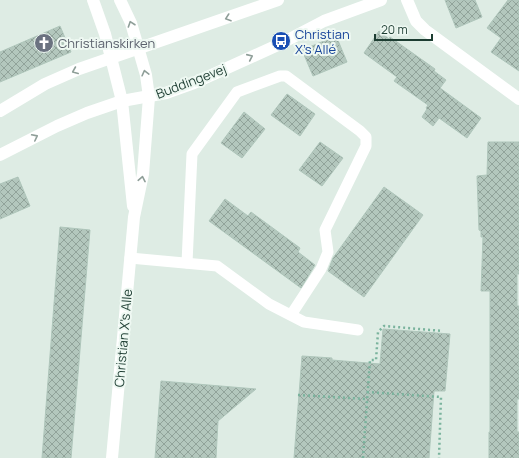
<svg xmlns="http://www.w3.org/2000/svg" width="519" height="458" viewBox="0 0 519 458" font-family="Manrope,sans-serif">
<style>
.building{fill:url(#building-cross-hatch);stroke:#afc6bb}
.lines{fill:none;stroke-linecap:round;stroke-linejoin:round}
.path{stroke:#7ab39d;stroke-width:2.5;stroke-dasharray:2 3;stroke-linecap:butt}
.service{stroke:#fff;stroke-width:11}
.minor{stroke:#fff;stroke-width:12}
.tertiary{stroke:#fff;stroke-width:12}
.oneway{stroke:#8e9e98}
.labels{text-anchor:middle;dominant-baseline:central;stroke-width:4;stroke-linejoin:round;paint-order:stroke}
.transit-label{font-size:13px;fill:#164399;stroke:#eef8f2;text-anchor:start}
.worship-label{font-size:13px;fill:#5b616d;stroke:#eef8f2;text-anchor:start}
.street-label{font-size:13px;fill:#1d3d32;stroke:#eef8f2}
</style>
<defs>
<pattern id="building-cross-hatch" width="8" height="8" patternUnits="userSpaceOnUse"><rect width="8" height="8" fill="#b3c7bd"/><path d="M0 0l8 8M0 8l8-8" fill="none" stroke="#91a39a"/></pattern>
</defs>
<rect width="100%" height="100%" fill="#deece4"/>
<g class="building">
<path d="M445,0H475L482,17L456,28Z"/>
<path d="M508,0H519V71L491,52L501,38L487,28Z"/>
<path d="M60,26L71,52L0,82V52Z"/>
<path d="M379,31L389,39L390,37L435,69L434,71L446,80L440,88L481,118L467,138L439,118L433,126L422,117L427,109L426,108L428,105L394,81L397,77L364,53Z"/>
<path d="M337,38L347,62L313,76L302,50L329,39V41Z"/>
<path d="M287,94L315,114L300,136L271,115Z"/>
<path d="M244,112L265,129L242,158L221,143Z"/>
<path d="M320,142L343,158L322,186L299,170Z"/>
<path d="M488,142H519V274H517V306H519V399H517V432H519V458H489V432H490V291H481L483,237H481V231L479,230L477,176L487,175Z"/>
<path d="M18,177L30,206L0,219V184Z"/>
<path d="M384,187L423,215L364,297L328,271L333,258Z"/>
<path d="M225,199L248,216L251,212L300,248L298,252L315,265L301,288L209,221Z"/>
<path d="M60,227L90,230L71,458H42Z"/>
<path d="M383,329L450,334L445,391H434L429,458H294L302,356L332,358V360L380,364Z"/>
<path d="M161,381L256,389L218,421L216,458H155Z"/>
</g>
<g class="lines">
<g class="path">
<path d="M367,392L441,397L439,458"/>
<path d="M298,395L367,399"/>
<path d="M363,458L370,360H376L378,332L384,326L443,331"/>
</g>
<g class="service">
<path d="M130,258L217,266L269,304L304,322L358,330"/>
<path d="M187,263L192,154L237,92L280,76H286L360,131L366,137V146L325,230L328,252L321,269L291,315"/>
</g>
<path class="minor" d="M407,0L416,21L425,30L519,99"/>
<g class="tertiary">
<path d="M93,0L105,34L122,101L133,206"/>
<path d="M0,111L45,84L79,69L278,0"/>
<path d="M0,155L57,126L87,113L122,101L166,93L194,83L280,44L324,21L381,0"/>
<path d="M112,458L134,217L143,174L149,97L146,75L131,23L120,0"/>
</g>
</g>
<defs><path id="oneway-chevron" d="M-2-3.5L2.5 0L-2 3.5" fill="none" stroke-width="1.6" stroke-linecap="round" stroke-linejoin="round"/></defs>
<g class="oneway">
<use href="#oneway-chevron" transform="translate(228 18) rotate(161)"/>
<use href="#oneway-chevron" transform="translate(131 24) rotate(-109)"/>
<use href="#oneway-chevron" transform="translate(250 57) rotate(-24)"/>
<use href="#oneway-chevron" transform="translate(75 71) rotate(157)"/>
<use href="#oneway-chevron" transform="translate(145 73) rotate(-104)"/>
<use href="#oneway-chevron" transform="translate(35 137) rotate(-27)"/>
<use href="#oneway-chevron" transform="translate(142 179) rotate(-79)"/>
</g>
<defs>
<symbol id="bus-disc" viewBox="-11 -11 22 22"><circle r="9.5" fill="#1a4fb4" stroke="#eef8f2"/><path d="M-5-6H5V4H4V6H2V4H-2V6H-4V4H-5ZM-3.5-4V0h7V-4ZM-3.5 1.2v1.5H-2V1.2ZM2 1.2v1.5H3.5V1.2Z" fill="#fff"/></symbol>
<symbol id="church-disc" viewBox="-11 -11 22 22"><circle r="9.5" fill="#6b7280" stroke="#eef8f2"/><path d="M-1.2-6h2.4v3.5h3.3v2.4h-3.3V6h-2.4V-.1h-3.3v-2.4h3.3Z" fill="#fff"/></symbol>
</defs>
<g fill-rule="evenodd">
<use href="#bus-disc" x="270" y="30" width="22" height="22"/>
<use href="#church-disc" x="33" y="32" width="22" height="22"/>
</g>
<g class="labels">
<g class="transit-label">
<text x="295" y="34">Christian<tspan x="295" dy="15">X's Allé</tspan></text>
</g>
<g class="worship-label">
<text x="58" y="43">Christianskirken</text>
</g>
<g class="street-label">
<text transform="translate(191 81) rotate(-21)">Buddingevej</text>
<text transform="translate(123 338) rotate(-85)">Christian X's Alle</text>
</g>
</g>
<path d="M375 34v6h57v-6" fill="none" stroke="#1d3d32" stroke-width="2"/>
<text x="381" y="34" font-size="12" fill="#1d3d32" stroke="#eef8f2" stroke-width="3" paint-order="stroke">20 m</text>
</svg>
